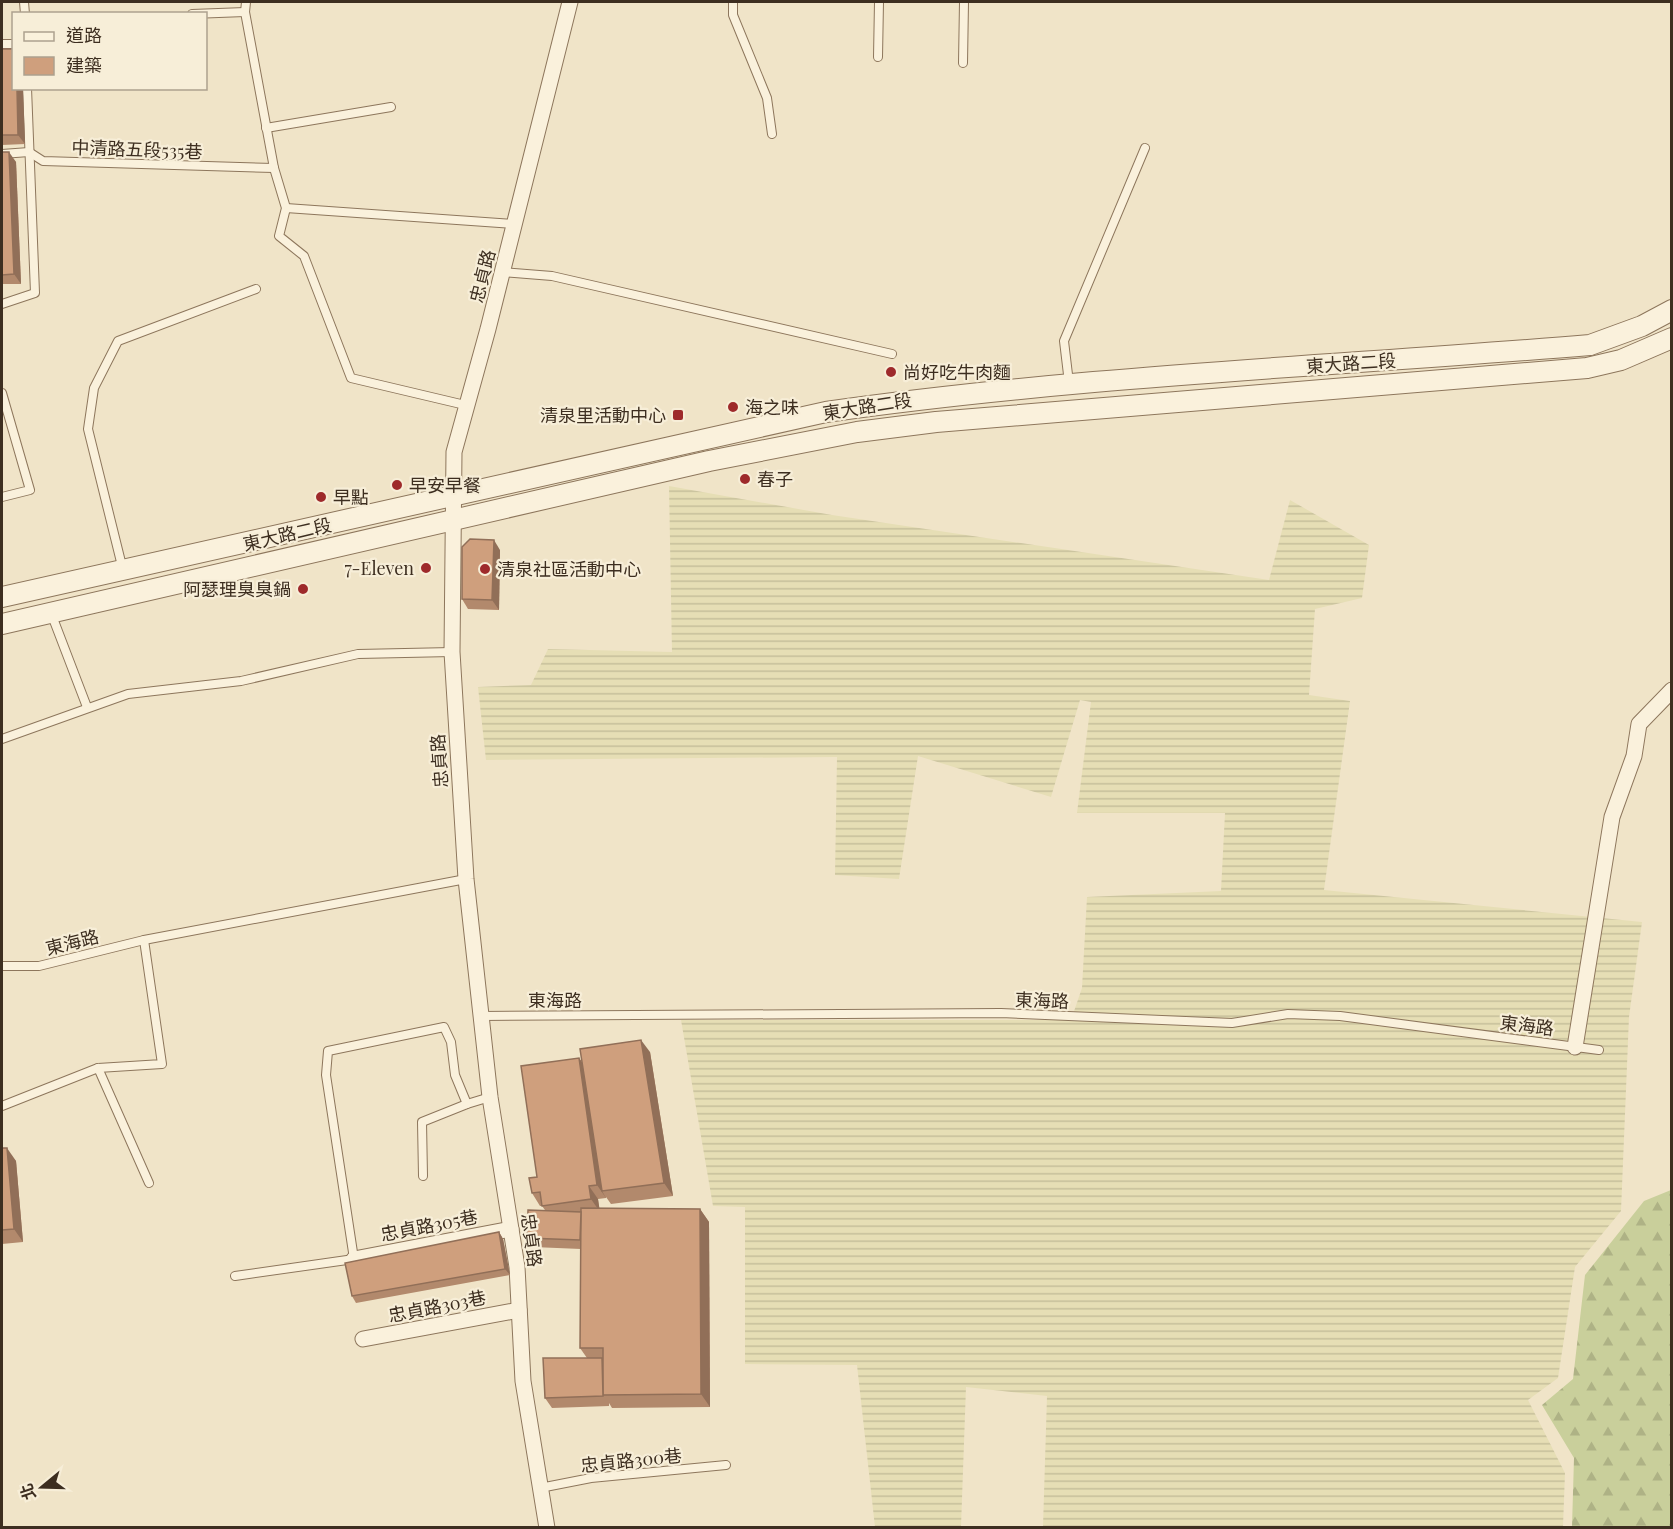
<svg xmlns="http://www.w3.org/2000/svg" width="1673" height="1529" viewBox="0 0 1673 1529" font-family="'Playfair Display','Noto Sans TC',serif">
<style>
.farmland{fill:url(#farmland-rules)}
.forest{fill:url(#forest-firs)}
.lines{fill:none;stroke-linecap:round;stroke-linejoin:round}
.service-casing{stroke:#8d765c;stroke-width:10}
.minor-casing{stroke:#8d765c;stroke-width:17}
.tertiary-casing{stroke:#8d765c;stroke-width:22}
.service{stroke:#faf1dc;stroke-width:8}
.minor{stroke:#faf1dc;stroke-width:15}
.tertiary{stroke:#faf1dc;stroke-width:20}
.wall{fill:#b2896c}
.shaded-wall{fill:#916f58}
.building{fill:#cf9f7d;stroke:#916f58;stroke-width:1.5}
.poi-dot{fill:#9e2a2b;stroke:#f7eed8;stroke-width:2}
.labels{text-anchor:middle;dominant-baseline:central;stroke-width:4.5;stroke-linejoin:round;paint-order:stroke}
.street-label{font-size:18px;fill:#3d2e20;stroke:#f7eed8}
.poi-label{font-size:18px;fill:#3d2e20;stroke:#f7eed8;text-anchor:start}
</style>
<defs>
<pattern id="farmland-rules" width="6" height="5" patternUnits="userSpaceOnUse" patternTransform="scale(1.5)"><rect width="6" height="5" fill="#e6deb5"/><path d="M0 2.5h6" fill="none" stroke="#c6bf9b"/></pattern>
<pattern id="forest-firs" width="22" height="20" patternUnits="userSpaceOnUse" patternTransform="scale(1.5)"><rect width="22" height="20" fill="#c9cf9b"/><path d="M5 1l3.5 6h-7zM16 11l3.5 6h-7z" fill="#aeb285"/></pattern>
</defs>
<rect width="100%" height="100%" fill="#f0e4c8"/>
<path class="farmland" d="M669,486L832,515L1269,580L1290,500L1369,545L1362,598L1315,609L1309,695L1350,701L1324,890L1642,922L1629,1017L1621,1211L1575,1267L1558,1378L1528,1400L1565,1473L1563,1527H1043L1047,1396L966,1387L961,1527H875L857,1365L745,1364V1207L713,1206L681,1020H1071L1082,988L1087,897L1221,891L1225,813H1077L1091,702L1080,700L1051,797L918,756L899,879L835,875L837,757L486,760L478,687L531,685L548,649L672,652Z"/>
<path class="forest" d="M1671,1190V1527H1572L1574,1458L1542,1405L1573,1379L1585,1275L1644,1201Z"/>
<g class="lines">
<defs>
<g id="service">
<path d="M24,2L25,14"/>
<path d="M246,2L245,12L274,168L286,208L279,236L304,256L351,378L465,405"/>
<path d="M733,2V15L767,98L772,134"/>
<path d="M192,14L245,12"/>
<path d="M2,44H14"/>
<path d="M878,57L879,2"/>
<path d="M963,63L964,2"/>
<path d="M266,128L391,107"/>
<path d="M2,154L29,152L43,161L274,168"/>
<path d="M286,208L515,224"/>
<path d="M502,272L552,276L892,354"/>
<path d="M2,304L35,293L27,88"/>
<path d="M1069,383L1064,341L1145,148"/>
<path d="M2,393L30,490L2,497"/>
<path d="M123,570L88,429L94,388L118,341L256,289"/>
<path d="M51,613L87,707"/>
<path d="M2,739L128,694L241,681L358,654L452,652"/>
<path d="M2,966H39L144,940L466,879"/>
<path d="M481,1016L1001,1013L1232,1023L1288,1014L1340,1016L1599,1050"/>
<path d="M98,1068L149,1183"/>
<path d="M2,1106L98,1068L162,1064L144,940"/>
<path d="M423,1176L422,1122L467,1104L490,1097"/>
<path d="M235,1276L354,1259L326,1075L328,1051L444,1027L451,1042L455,1075L467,1104"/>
<path d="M540,1488L591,1478L726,1465"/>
</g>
<g id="minor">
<path d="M1575,1047L1612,817L1634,756L1639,724L1672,690"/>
<path d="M354,1259L511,1229"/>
<path d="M363,1339L519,1310"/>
<path d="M547,1528L523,1381L517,1267L490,1097L466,879L452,652L454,452L488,329L570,2"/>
</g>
<g id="tertiary">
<path d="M2,597L826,412C1079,376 1335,366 1590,345L1642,326L1672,310"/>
<path d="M2,624L709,461L857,432L936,422L1587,368L1621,360L1672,338"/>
</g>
</defs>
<use href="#service" class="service-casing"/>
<use href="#minor" class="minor-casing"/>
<use href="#tertiary" class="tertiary-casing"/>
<use href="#service" class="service"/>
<use href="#minor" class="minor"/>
<use href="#tertiary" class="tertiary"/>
</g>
<g class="wall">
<path d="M2,49L25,144L2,145Z"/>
<path d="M2,152L16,162L21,284H3L2,282Z"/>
<path d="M500,550L499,610L468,609L462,599Z"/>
<path d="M650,1052L673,1196L611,1204L606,1197V1198L598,1199L599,1208L700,1209L709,1222L710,1407L612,1408L609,1403V1406L552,1408L545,1398L587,1358L580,1348L581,1249L533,1247L527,1238L545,1210L542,1206H540L532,1193L579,1058L582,1062Z"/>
<path d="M2,1148L16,1161L23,1242L2,1244Z"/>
<path d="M499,1232L503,1239L510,1275L356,1303L352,1296Z"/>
</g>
<g class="shaded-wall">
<path d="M17,88H23L25,144L18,135Z"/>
<path d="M9,152L16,162L21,284L14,274Z"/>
<path d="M494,540L500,550L499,610L492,600Z"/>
<path d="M641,1040L650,1052L673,1196L664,1183Z"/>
<path d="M579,1058L588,1071L602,1191L606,1198L597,1185Z"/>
<path d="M7,1148L16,1161L23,1242L14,1229Z"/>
<path d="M589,1186L598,1199L600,1212L591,1199Z"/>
<path d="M700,1209L709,1222L710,1407L701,1394Z"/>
<path d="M499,1232L503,1239L510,1275L505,1269Z"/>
</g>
<g class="building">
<path d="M2,49H14V88H17L18,135H2Z"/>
<path d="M2,152H9L14,274L2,275Z"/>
<path d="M470,539L494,540L492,600L462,599V547Z"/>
<path d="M641,1040L664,1183L602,1191L580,1049Z"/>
<path d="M579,1058L597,1185L589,1186L591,1199L542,1206L540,1192L532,1193L529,1178L537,1177L521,1066Z"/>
<path d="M2,1148H7L14,1229L2,1230Z"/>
<path d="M581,1208L700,1209L701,1394L603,1395V1348H580Z"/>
<path d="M528,1210L581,1212L580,1240L527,1238Z"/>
<path d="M499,1232L505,1269L352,1296L345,1263Z"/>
<path d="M543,1358H602L603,1396L545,1398Z"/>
</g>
<g class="poi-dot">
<circle cx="891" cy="372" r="6"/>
<circle cx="733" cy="407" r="6"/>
<rect x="672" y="409" width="12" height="12" rx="3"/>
<circle cx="745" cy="479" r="6"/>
<circle cx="397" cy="485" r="6"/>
<circle cx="321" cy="497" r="6"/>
<circle cx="426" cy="568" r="6"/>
<circle cx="485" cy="569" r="6"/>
<circle cx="303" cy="589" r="6"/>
</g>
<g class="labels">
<g class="street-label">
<text transform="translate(137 149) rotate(2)">中清路五段535巷</text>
<text transform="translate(482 276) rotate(-76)">忠貞路</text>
<text transform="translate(1351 363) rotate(-4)">東大路二段</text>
<text transform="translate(867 406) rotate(-9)">東大路二段</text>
<text transform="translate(287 534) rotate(-13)">東大路二段</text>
<text transform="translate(439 761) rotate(-94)">忠貞路</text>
<text transform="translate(72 942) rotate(-14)">東海路</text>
<text x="555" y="1000">東海路</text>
<text transform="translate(1042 1000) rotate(2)">東海路</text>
<text transform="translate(1527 1025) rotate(7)">東海路</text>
<text transform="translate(429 1225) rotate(-11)">忠貞路305巷</text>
<text transform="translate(532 1240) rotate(82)">忠貞路</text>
<text transform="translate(437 1306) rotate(-11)">忠貞路303巷</text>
<text transform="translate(631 1460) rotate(-6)">忠貞路300巷</text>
</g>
<g class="poi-label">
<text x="903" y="372">尚好吃牛肉麵</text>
<text x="745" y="407">海之味</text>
<text x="666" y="415" text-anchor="end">清泉里活動中心</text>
<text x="757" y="479">春子</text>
<text x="409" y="485">早安早餐</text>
<text x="333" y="497">早點</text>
<text x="414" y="568" text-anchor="end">7-Eleven</text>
<text x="497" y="569">清泉社區活動中心</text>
<text x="291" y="589" text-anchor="end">阿瑟理臭臭鍋</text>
</g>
</g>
<rect width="1673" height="1529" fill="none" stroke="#3d2e20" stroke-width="6"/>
<rect x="12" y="12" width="195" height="78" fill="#f7eed8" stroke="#ada18e" stroke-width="1.5"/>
<rect x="24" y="32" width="30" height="9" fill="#faf1dc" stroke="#ada18e" stroke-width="1.5"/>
<text x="66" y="42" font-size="18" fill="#3d2e20">道路</text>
<rect x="24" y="57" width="30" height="18" fill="#cf9f7d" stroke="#ada18e" stroke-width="1.5"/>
<text x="66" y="72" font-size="18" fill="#3d2e20">建築</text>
<g transform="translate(42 1487) rotate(251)" stroke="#f7eed8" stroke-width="4.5" paint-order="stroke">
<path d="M0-4.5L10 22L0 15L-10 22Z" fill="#3d2e20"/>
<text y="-9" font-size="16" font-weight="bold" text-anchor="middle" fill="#3d2e20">北</text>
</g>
</svg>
